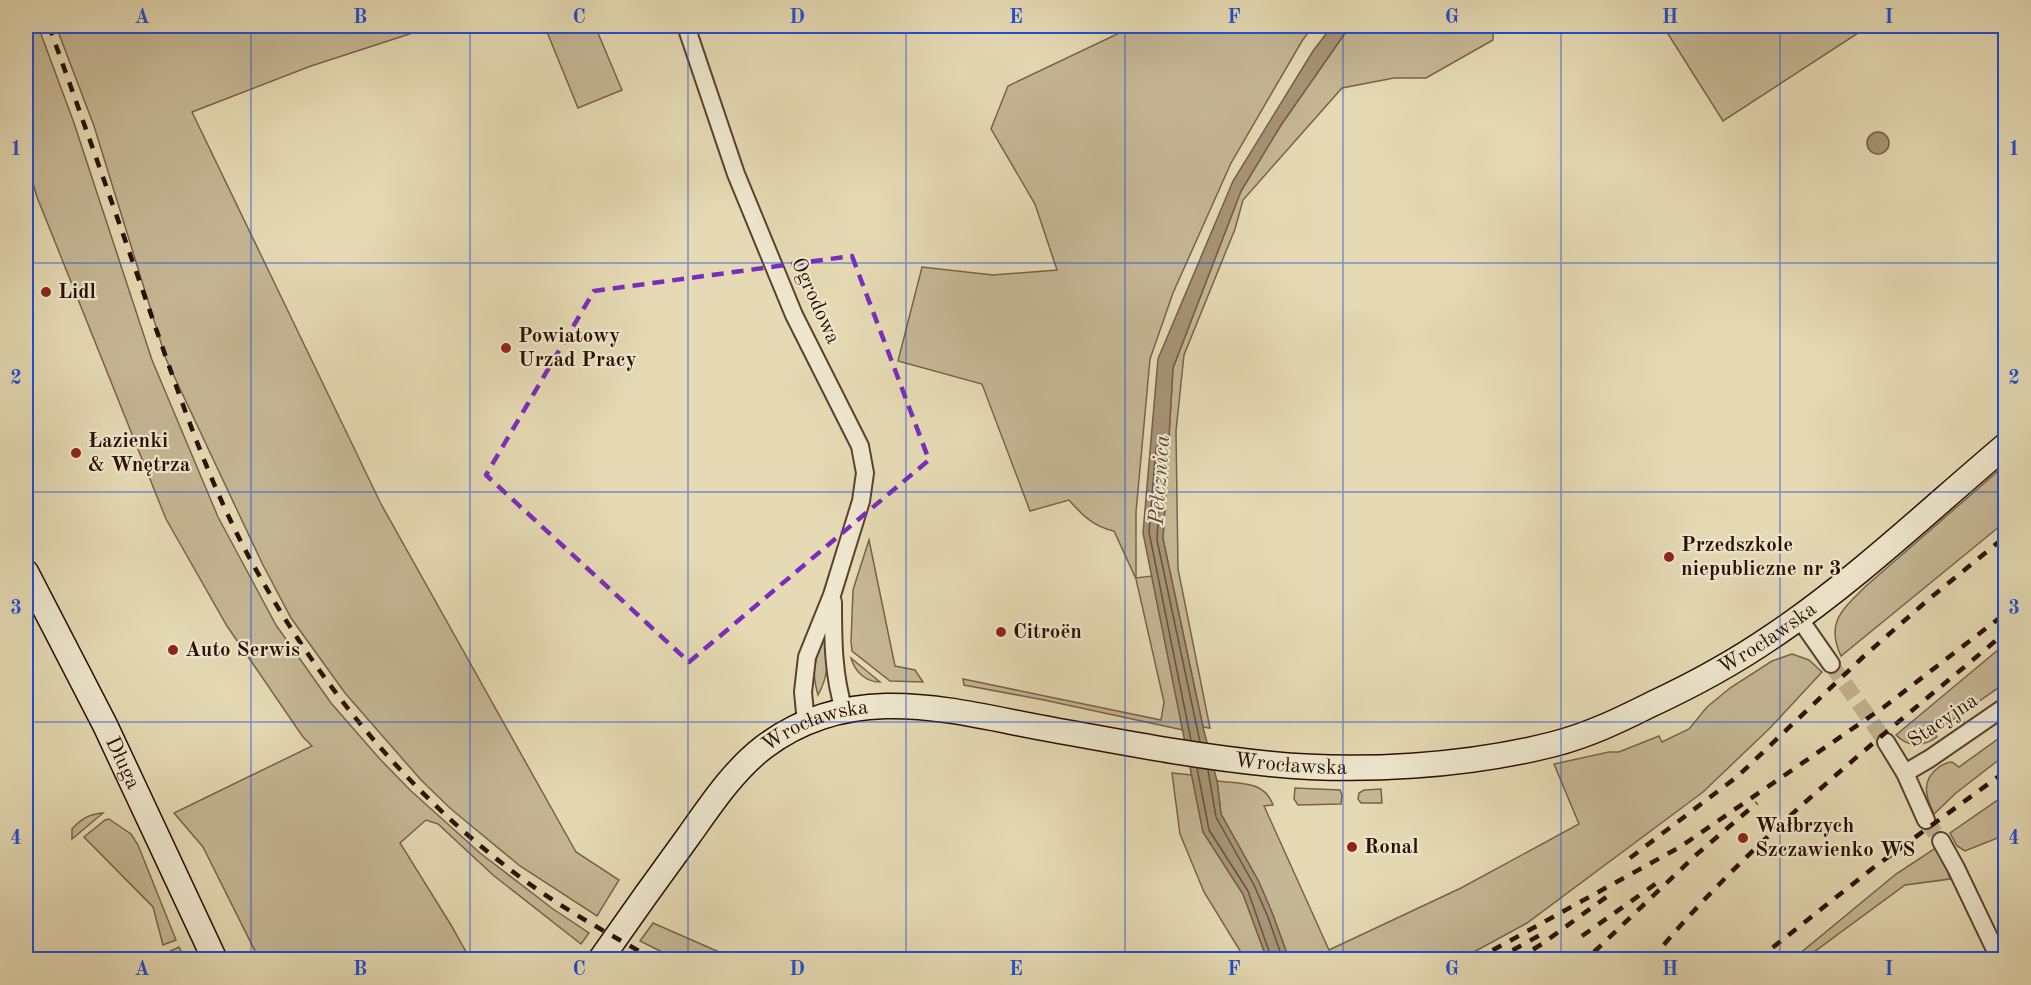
<svg xmlns="http://www.w3.org/2000/svg" width="2031" height="985" viewBox="0 0 2031 985" font-family="'Old Standard TT',serif">
<style>
.green{fill:#c5b795;stroke:#78634a;stroke-width:1.5}
.water{fill:#a69577;stroke:#755f47;stroke-width:1.5}
.lines{fill:none;stroke-linecap:round;stroke-linejoin:round}
.shore{stroke:#68523c;stroke-width:1.5}
.street-tunnel{stroke:#c0b190;stroke-width:16;stroke-dasharray:16 8;stroke-linecap:butt}
.street-casing{stroke:#5a422d;stroke-width:20}
.secondary-casing{stroke:#2b0f00;stroke-width:27}
.street{stroke:#eee7ce;stroke-width:16}
.secondary{stroke:#eee7ce;stroke-width:24}
.rail{stroke:#2b0f00;stroke-width:4.5;stroke-dasharray:10 10;stroke-linecap:butt}
.marked{fill:none;stroke:#7b2cbf;stroke-width:4.5;stroke-dasharray:12 8;stroke-linejoin:round}
.grid{fill:none;stroke:#1d4ed8;stroke-width:1.5;stroke-opacity:0.55}
.poi-dot{fill:#8f2418;stroke:#eee7ce;stroke-width:2}
.labels{text-anchor:middle;dominant-baseline:central;stroke-width:4.5;stroke-linejoin:round;paint-order:stroke}
.poi-label{font-size:21px;font-weight:bold;fill:#2b0f00;stroke:#eee7ce;text-anchor:start}
.street-label{font-size:21px;fill:#2b0f00;stroke:#eee7ce}
.water-label{font-size:22px;font-style:italic;fill:#624b36;stroke:#eee7ce}
.neatline{fill:none;stroke:#1d4ed8;stroke-width:2}
.grid-label{font-size:20px;text-anchor:middle;font-weight:bold;fill:#1d4ed8}
</style>
<rect width="100%" height="100%" fill="#e5dab4"/>
<filter id="stains"><feTurbulence type="fractalNoise" baseFrequency=".00333" numOctaves="4"/><feColorMatrix values="0 0 0 0 .2 0 0 0 0 .09 0 0 0 0 .02 0 0 0 .5 -.17"/></filter>
<radialGradient id="worn" r=".72"><stop offset=".6" stop-color="#630" stop-opacity="0"/><stop offset="1" stop-color="#630" stop-opacity=".3"/></radialGradient>
<g class="green">
<path d="M26,26H38L74,123L152,360L218,517L276,625L331,703L379,758L410,790L480,853L553,909L589,933L581,944L493,875L438,824L426,820L400,843L451,925L470,959H259L203,847L174,813L312,746L303,737L227,626L166,519L37,197L26,160Z"/>
<path d="M56,26H434L311,66L192,112L381,504L576,852L619,880L597,916L520,866L451,809L421,780L345,693L291,618L262,563L166,359L94,126Z"/>
<path d="M548,26H595L622,90L578,108L545,27Z"/>
<path d="M1134,26H1313L1302,41L1231,163L1173,293L1150,359L1136,512V578L1152,576L1183,730L1044,700L964,685L963,679L1161,720L1164,702L1136,579L1114,531C1094,527 1082,515 1069,500L1030,511L982,384L898,361L922,267L993,275L1057,270L1035,204L991,129L1008,86Z"/>
<path d="M1350,26H1493V40L1426,78H1394L1342,88L1243,200L1235,229L1184,355L1176,431L1178,569L1210,728L1203,727L1163,539L1173,368L1241,191L1281,125Z"/>
<path d="M1663,26H1869L1723,121Z"/>
<path d="M2005,465V522L1841,656C1825,622 1843,609 1866,586Z"/>
<path d="M869,540L895,666L915,670L923,682L890,681L852,651L851,642L853,590Z"/>
<path d="M825,638C830,659 828,677 818,695C811,671 814,660 825,638Z"/>
<path d="M2005,644V683L1934,733L1937,737C1923,747 1909,748 1896,735Z"/>
<path d="M1792,654L1809,660L1822,672L1770,728L1703,792L1527,923L1461,959H1289L1273,915L1259,882L1221,814L1217,781C1240,784 1264,780 1273,805L1264,806L1329,950L1461,888L1579,824L1554,764L1609,752H1619L1659,736L1662,742L1689,729L1707,707L1730,688L1772,661Z"/>
<path d="M851,658L880,682C866,682 855,672 851,658Z"/>
<path d="M2005,734V755L1956,793L1934,814C1925,796 1921,780 1939,767C1944,764 1947,762 1952,762L1959,767Z"/>
<path d="M1172,773L1192,775L1203,832L1243,894L1267,959H1245L1204,892L1180,834Z"/>
<path d="M1295,788L1340,790L1342,795L1341,804L1298,805L1294,799Z"/>
<path d="M1381,789L1382,803H1361L1358,799L1359,793L1364,790Z"/>
<path d="M2005,795V835L1965,851L1957,846L1950,833Z"/>
<path d="M103,813L72,839V829C81,819 89,814 103,813Z"/>
<path d="M109,819L131,834L138,845L176,940L163,945L153,907L84,837L105,820Z"/>
<path d="M1937,847L1946,865L1950,879L1905,885L1810,955L1812,959L1792,960L1896,874Z"/>
<path d="M653,923L735,959H676L640,941Z"/>
<path d="M179,947L185,959H169L166,953Z"/>
</g>
<g class="water">
<path d="M1332,26H1350L1281,125L1241,191L1173,368L1163,539L1203,727L1217,781L1221,814L1259,882L1273,915L1289,959H1267L1243,894L1203,832L1143,533L1158,359L1233,181L1313,51Z"/>
<circle cx="1878" cy="143" r="11"/>
</g>
<g class="lines">
<g class="shore">
<path d="M1191,740L1149,532L1156,448L1159,445L1162,448L1157,540L1200,742"/>
<path d="M1197,768L1209,830L1248,891L1272,960"/>
<path d="M1208,770L1216,817L1254,885L1268,917L1283,960"/>
</g>
<g class="street-tunnel">
<path d="M1831,664L1886,742"/>
<path d="M1926,820L1941,841"/>
</g>
<defs>
<g id="street">
<path d="M686,26L736,174L794,315L860,446L865,473L861,501L832,595L807,657L803,692L806,723"/>
<path d="M833,602C833,639 833,675 844,710"/>
<path d="M1799,618L1831,664"/>
<path d="M1886,742L1905,773L1926,820"/>
<path d="M1905,773L1929,759L2006,706"/>
<path d="M1941,841L1956,868L2000,960"/>
</g>
<g id="secondary">
<path id="s1" d="M26,572L105,725L215,960"/>
<path id="s2" d="M600,960C630,917 660,875 690,834C712,803 734,770 764,747C855,679 953,712 1054,730C1126,743 1198,757 1271,764C1360,773 1468,766 1554,744C1589,735 1620,720 1652,704C1693,685 1735,662 1773,636C1856,580 1929,510 2006,445"/>
</g>
</defs>
<use href="#street" class="street-casing"/>
<use href="#secondary" class="secondary-casing"/>
<use href="#street" class="street"/>
<use href="#secondary" class="secondary"/>
<g class="rail">
<path d="M49,26C84,123 119,222 153,320C183,406 213,495 259,575C327,696 418,804 531,885C570,913 613,936 655,960"/>
<path d="M1630,858L1738,776L1863,657L1929,599L2006,536"/>
<path d="M1582,936L1661,880"/>
<path d="M1594,952L1697,854L1757,803"/>
<path d="M1475,960L1680,847L1884,707L2006,613"/>
<path d="M1495,960L1542,934"/>
<path d="M1516,960L1542,944L1609,895"/>
<path d="M1651,960C1754,835 1883,736 2006,632"/>
<path d="M1757,960L1873,868L2006,771"/>
</g>
</g>
<path class="marked" d="M852,256L929,460L689,662L486,475L594,291Z"/>
<path class="grid" d="M251,26V960M470,26V960M688,26V960M906,26V960M1125,26V960M1343,26V960M1561,26V960M1780,26V960M26,263H2006M26,492H2006M26,722H2006"/>
<g class="poi-dot">
<circle cx="46" cy="292" r="6"/>
<circle cx="506" cy="348" r="6"/>
<circle cx="76" cy="453" r="6"/>
<circle cx="1669" cy="557" r="6"/>
<circle cx="1001" cy="632" r="6"/>
<circle cx="173" cy="650" r="6"/>
<circle cx="1743" cy="838" r="6"/>
<circle cx="1352" cy="847" r="6"/>
</g>
<g class="labels">
<g class="poi-label">
<text x="58" y="292">Lidl</text>
<text x="518" y="336">Powiatowy<tspan x="518" dy="24">Urzad Pracy</tspan></text>
<text x="88" y="441">Łazienki<tspan x="88" dy="24">&amp; Wnętrza</tspan></text>
<text x="1681" y="545">Przedszkole<tspan x="1681" dy="24">niepubliczne nr 3</tspan></text>
<text x="1013" y="632">Citroën</text>
<text x="185" y="650">Auto Serwis</text>
<text x="1755" y="826">Wałbrzych<tspan x="1755" dy="24">Szczawienko WS</tspan></text>
<text x="1364" y="847">Ronal</text>
</g>
<g class="street-label">
<text transform="translate(815 301) rotate(66)">Ogrodowa</text>
<text stroke="none"><textPath href="#s2" startOffset="1314">Wrocławska</textPath></text>
<text transform="translate(1943 721) rotate(-34)">Stacyjna</text>
<text stroke="none"><textPath href="#s2" startOffset="326">Wrocławska</textPath></text>
<text stroke="none"><textPath href="#s2" startOffset="810">Wrocławska</textPath></text>
<text stroke="none"><textPath href="#s1" startOffset="214">Długa</textPath></text>
</g>
<g class="water-label">
<text transform="translate(1160 480) rotate(-86)">Pełcznica</text>
</g>
</g>
<rect width="2031" height="985" fill="none" stroke="#e5dab4" stroke-width="66"/>
<rect x="33" y="33" width="1965" height="919" class="neatline"/>
<g class="grid-label">
<text x="142" y="23">A</text>
<text x="360" y="23">B</text>
<text x="579" y="23">C</text>
<text x="797" y="23">D</text>
<text x="1016" y="23">E</text>
<text x="1234" y="23">F</text>
<text x="1452" y="23">G</text>
<text x="1670" y="23">H</text>
<text x="1889" y="23">I</text>
<text x="16" y="155">1</text>
<text x="2014" y="155">1</text>
<text x="16" y="384">2</text>
<text x="2014" y="384">2</text>
<text x="16" y="614">3</text>
<text x="2014" y="614">3</text>
<text x="16" y="844">4</text>
<text x="2014" y="844">4</text>
<text x="142" y="975">A</text>
<text x="360" y="975">B</text>
<text x="579" y="975">C</text>
<text x="797" y="975">D</text>
<text x="1016" y="975">E</text>
<text x="1234" y="975">F</text>
<text x="1452" y="975">G</text>
<text x="1670" y="975">H</text>
<text x="1889" y="975">I</text>
</g>
<rect width="100%" height="100%" filter="url(#stains)"/>
<rect width="100%" height="100%" fill="url(#worn)"/>
</svg>
